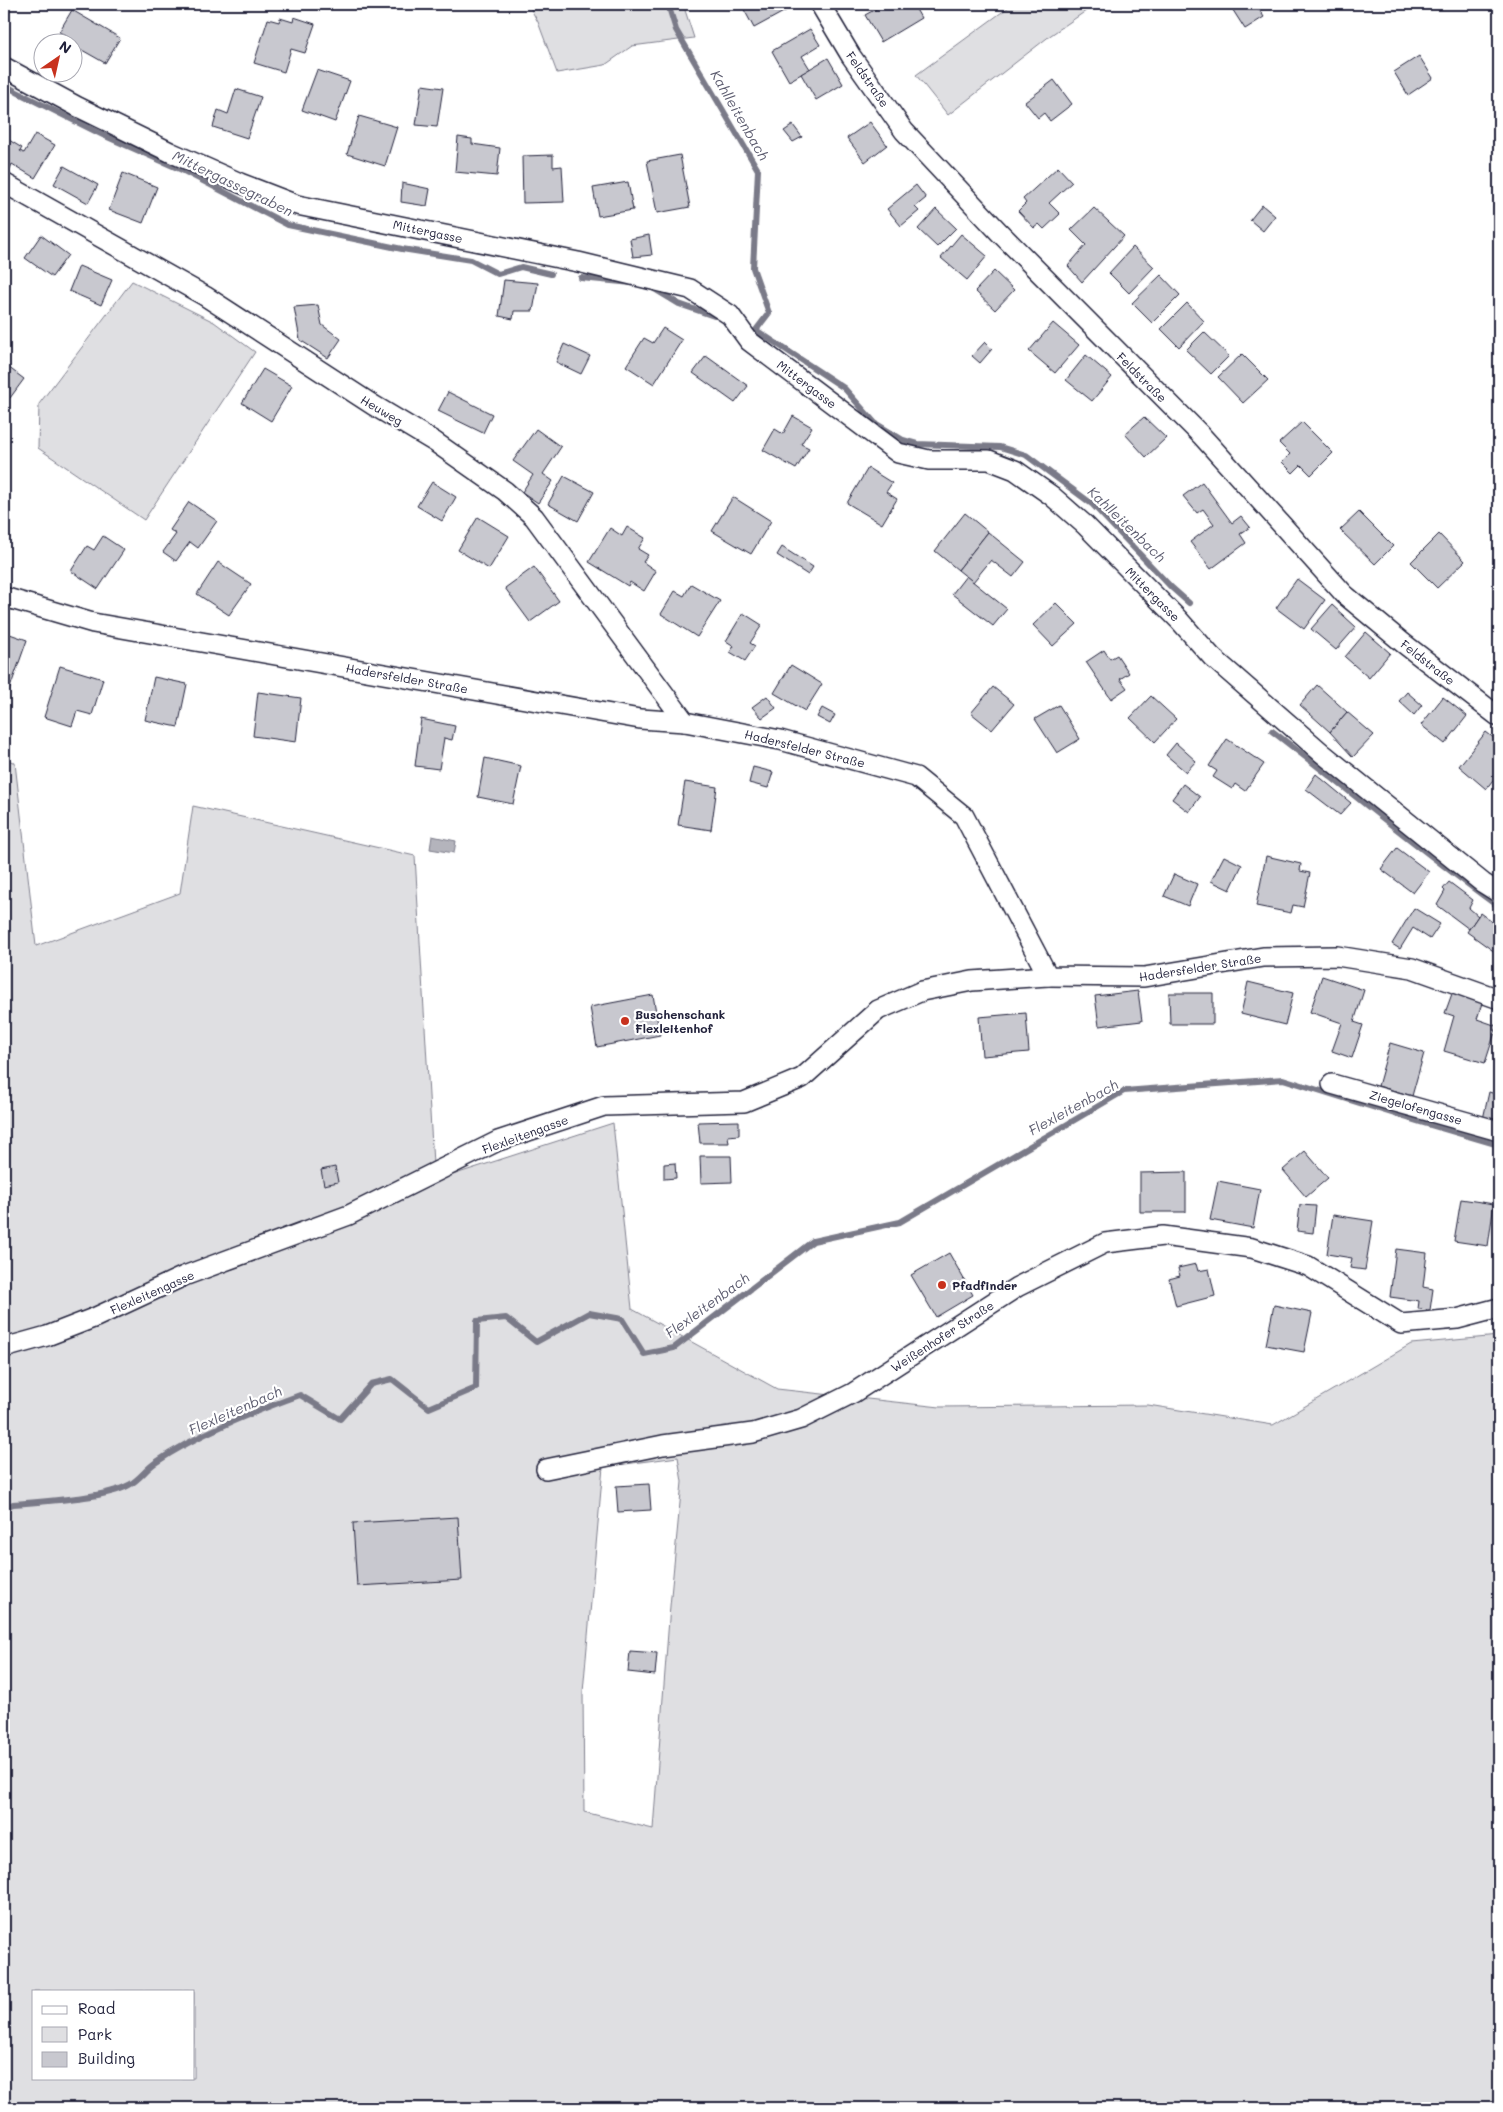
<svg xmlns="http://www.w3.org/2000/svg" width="1503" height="2112" viewBox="0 0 1503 2112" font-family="Mali,sans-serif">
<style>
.green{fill:#dfdfe2;stroke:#80808e;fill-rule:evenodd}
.water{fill:#b4b4bc;stroke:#7a7a88}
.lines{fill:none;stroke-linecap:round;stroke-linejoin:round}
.stream{stroke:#7a7a88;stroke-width:6}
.building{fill:#c8c8cf;stroke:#22223b}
.street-casing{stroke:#22223b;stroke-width:22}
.street{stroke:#fff;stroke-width:19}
.poi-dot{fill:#c8321e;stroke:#fff;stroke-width:2}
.labels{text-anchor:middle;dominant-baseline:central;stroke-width:4.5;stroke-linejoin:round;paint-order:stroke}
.street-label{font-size:12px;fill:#22223b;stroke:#fff}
.poi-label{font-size:12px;font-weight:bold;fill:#22223b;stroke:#fff;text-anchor:start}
.water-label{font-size:14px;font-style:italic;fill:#5c5c6f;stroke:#fff}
</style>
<rect width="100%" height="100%" fill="#fff"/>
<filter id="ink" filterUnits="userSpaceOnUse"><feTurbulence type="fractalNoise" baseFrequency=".02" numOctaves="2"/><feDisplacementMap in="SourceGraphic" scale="10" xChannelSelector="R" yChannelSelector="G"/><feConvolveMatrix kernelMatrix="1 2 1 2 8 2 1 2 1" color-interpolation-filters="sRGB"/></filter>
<g filter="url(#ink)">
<g class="green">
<path d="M528,4H683L694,38L632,46L605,65L557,73L538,22Z"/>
<path d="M1013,4H1096L1051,35L948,115L916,75Z"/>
<path d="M132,281L214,322L255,352L144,520L38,448L39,404Z"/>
<path d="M4,758L15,763L36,946L180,893L193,806L415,856L434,1181L613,1123L632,1309L777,1389L940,1407L1148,1405L1273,1425L1411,1344L1499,1336V2108H4ZM678,1457L682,1482L670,1606L653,1829L584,1812L583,1692L603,1467ZM34,1991H194V2078H34Z"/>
</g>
<path class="water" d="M432,836L456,841L454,853L430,849Z"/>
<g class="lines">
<g class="stream">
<path d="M668,4L676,30L758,170L753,268L769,313L756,330L844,388L875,423L903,440L917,444L1000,447L1026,455L1092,504L1171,587L1189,603"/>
<path d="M4,84L17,92L103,135L182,170L288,225L402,249L471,260L498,274L521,267L551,274"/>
<path d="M581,278L632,283"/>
<path d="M651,287L679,304L714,316"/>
<path d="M1272,731C1348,789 1421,851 1499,907"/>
<path d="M4,1508L13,1504C44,1501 103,1499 129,1485C139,1480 146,1469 155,1463C197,1434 253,1412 300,1395L340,1419L371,1384L392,1379L429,1408L476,1388L477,1321L506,1318L536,1342L589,1313L622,1319L644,1354L674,1348L813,1241L900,1222L1124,1091L1283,1079L1420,1122L1499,1145"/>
</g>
</g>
<g class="building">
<path d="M741,4H786L789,9L754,28Z"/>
<path d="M885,4H913L921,18L881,42L865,15Z"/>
<path d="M1229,4H1258L1256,5L1264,17L1245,29Z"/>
<path d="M72,10L120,38L105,63L82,50L77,59L72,56V42H63L67,36L59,32Z"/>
<path d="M294,17L315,24L305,53L291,49L284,72L254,63L268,19L279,22L280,18L293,22Z"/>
<path d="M810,29L820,45L802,56L810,69L789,81L772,51Z"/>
<path d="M1419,56L1433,78L1408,95L1394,72Z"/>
<path d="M828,58L843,84L816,100L801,74Z"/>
<path d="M317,70L350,81L335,122L302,110Z"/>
<path d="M1054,80L1072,104L1050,121L1044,113L1038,118L1025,102Z"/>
<path d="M422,85L443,88L437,127L416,125Z"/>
<path d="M236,89L261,97L247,138L213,127L218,110L228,114Z"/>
<path d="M359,116L397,127L385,166L347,154Z"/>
<path d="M870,122L887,145L865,162L847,138Z"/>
<path d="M793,125L802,137L793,142L784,131Z"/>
<path d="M35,134L55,145L35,178L12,164L10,169L4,165V137L22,148L20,151L24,153Z"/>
<path d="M458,137L472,139V144L500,148L497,176L455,172Z"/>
<path d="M553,155V167L562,166L564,202L523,203L522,156Z"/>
<path d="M680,155L690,207L657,213L647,161Z"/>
<path d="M64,166L98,185L88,203L54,184Z"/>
<path d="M1058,167L1072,182L1049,203L1060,214L1044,229L1039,224L1034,228L1018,211L1026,203L1023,199Z"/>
<path d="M123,173L157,187L143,223L109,210Z"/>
<path d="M628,182L633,210L598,216L593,188Z"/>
<path d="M402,183L430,189L427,206L401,202Z"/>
<path d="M916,185L926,198L915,207L919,211L901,226L887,209Z"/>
<path d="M1262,205L1275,216L1263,231L1250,220Z"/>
<path d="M1094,208L1124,236L1082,282L1068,266L1086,245L1071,230Z"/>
<path d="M936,209L956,228L937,247L918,229Z"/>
<path d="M961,234L987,256L967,280L941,258Z"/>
<path d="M41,235L68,255L52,277L25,258Z"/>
<path d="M649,235L652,255L633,257L630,239Z"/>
<path d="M1133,247L1154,267L1129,293L1109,273Z"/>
<path d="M79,266L112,280L101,305L69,291Z"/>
<path d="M994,271L1014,290L995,310L975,291Z"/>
<path d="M1161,275L1180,295L1152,323L1132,303Z"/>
<path d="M504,280L538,283L533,311H514L513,319L499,316Z"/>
<path d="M1187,303L1204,321L1179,347L1161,329Z"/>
<path d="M318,305L322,325L341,339L328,358L300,340L294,307Z"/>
<path d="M1053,323L1079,345L1055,373L1029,351Z"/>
<path d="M663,328L682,340L654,384L626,366L644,338L653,343Z"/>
<path d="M1204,332L1229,356L1211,374L1186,350Z"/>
<path d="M985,342L992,349L980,363L972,356Z"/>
<path d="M564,344L590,356L581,374L556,362Z"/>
<path d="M1242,354L1268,380L1243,403L1218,377Z"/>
<path d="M1086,355L1112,377L1092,401L1066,380Z"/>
<path d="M706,356L748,386L735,403L693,373Z"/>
<path d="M4,364L24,379L10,398L4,393Z"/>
<path d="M263,369L292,386L271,421L242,403Z"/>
<path d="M448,392L492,414L483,433L438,411Z"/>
<path d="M793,416L812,427L801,444L809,448L796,469L763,450L775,429L783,434Z"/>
<path d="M1144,417L1166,438L1146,457L1125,434Z"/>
<path d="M1302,422L1333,453L1311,475L1301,465L1293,473L1282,462L1290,454L1279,443Z"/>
<path d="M536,429L561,447L543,474L553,481L538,503L522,492L533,475L513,461Z"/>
<path d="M868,468L892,483L886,492L897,499L882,524L847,503Z"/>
<path d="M564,476L594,492L578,521L548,504Z"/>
<path d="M432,482L456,497L442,521L417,506Z"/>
<path d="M1202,482L1232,523L1241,516L1250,527L1240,534L1246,543L1211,569L1190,542L1214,524L1203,509L1197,513L1183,496Z"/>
<path d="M733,497L771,521L751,554L712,531Z"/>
<path d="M189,502L217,521L198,548L190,542L176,561L163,552L176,534L170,530Z"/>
<path d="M1359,512L1393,546L1375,564L1340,530Z"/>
<path d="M965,513L988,532L958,570L935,551Z"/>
<path d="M478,517L509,536L489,569L458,550Z"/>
<path d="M627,527L645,538L638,549L648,555L643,562L656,571L644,591L630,582L628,586L589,562L610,528L622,536Z"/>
<path d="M988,532L1025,562L1013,577L991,560L973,582L958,570Z"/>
<path d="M1439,534L1465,561L1437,588L1411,562Z"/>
<path d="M103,536L124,550L98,589L71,571L87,546L94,550Z"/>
<path d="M782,547L813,567L808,575L777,555Z"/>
<path d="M218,562L251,584L229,615L197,594Z"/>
<path d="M534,567L559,601L530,622L505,588Z"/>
<path d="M966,576L1007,609L993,626L952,594Z"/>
<path d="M1297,579L1325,600L1304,629L1276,608Z"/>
<path d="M691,584L720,601L697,637L661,614L675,591L684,596Z"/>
<path d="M1056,603L1077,624L1053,646L1033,625Z"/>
<path d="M1332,605L1356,627L1336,650L1311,629Z"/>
<path d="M743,613L762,625L750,643L755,646L745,661L730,652L734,646L726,641Z"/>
<path d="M4,632L27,640L5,702H4Z"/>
<path d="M1366,632L1390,653L1369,678L1345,657Z"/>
<path d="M1104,650L1110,659L1117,655L1129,673L1120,679L1127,688L1111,699L1086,662Z"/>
<path d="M791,665L822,684L805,711L774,693Z"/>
<path d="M60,666L103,679L92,715L77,711L72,726L44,717Z"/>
<path d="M154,677L187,684L178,727L145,720Z"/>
<path d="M1317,685L1347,712L1330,732L1300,705Z"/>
<path d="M993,687L1014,704L992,730L971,713Z"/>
<path d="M258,692L301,698L296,742L253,736Z"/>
<path d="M1407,692L1422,705L1414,715L1399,701Z"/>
<path d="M767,696L776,708L762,718L752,707Z"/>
<path d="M1151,696L1176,719L1155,742L1130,718Z"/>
<path d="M1443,697L1467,716L1445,744L1421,725Z"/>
<path d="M1059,705L1080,739L1057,753L1035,719Z"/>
<path d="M822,708L835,715L830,724L817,717Z"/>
<path d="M1347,712L1374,735L1353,757L1330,732Z"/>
<path d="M421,719L455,726L452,740L444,738L439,769L415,766Z"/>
<path d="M1486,732L1499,742V772L1486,789L1459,766Z"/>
<path d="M1227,739L1264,764L1245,791L1235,784L1232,789L1213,777L1217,771L1209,766Z"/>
<path d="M1176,743L1196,761L1186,772L1166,755Z"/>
<path d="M485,758L521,766L513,804L478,797Z"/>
<path d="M753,767L773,772L768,788L749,783Z"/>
<path d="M1316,774L1351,803L1340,815L1306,789Z"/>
<path d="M685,782L717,787L711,830L678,825Z"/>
<path d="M1183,784L1200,797L1189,812L1172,799Z"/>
<path d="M1397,848L1429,872L1413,893L1381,869Z"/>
<path d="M1224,856L1242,865L1230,890L1211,881Z"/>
<path d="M1266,856L1301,864L1300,871L1310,873L1303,907L1293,905L1291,913L1256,906Z"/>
<path d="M1174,874L1197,884L1188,906L1164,896Z"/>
<path d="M1449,882L1473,900L1469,908L1478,916L1469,929L1437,905L1445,891L1443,889Z"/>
<path d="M1414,908L1440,924L1430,939L1413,928L1400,949L1392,944Z"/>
<path d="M1480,913L1499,927V955L1467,932Z"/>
<path d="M1322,976L1364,990L1354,1022L1363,1025L1352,1058L1332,1051L1342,1023L1310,1012Z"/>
<path d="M1248,982L1293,993L1285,1025L1241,1014Z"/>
<path d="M1138,991L1142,1021L1099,1026L1095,996Z"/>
<path d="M1453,991L1482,1003L1477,1019L1497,1026L1485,1063L1444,1051L1454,1016L1445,1013Z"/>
<path d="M1169,993H1213V1024H1170Z"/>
<path d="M653,995L660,1035L597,1047L590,1007Z"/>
<path d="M1026,1013L1029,1052L982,1056L979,1017Z"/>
<path d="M1390,1043L1424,1053L1412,1096L1378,1086Z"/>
<path d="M1489,1092L1499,1095V1122L1483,1119Z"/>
<path d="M739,1121V1135L728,1136L729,1143H700L698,1122Z"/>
<path d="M1305,1151L1328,1178L1306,1197L1283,1170Z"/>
<path d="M700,1156H731L732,1182L701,1183Z"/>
<path d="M675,1163L676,1178L664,1179V1164Z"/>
<path d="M335,1167L338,1182L324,1185L321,1170Z"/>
<path d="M1186,1172V1212H1140V1173Z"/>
<path d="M1218,1181L1260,1189L1253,1228L1210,1220Z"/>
<path d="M1461,1199L1494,1204L1488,1246L1454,1241Z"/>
<path d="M1300,1205L1316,1206L1313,1233L1297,1231Z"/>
<path d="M1333,1215L1373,1221L1365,1270L1350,1268L1352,1258L1327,1254Z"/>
<path d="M1396,1249L1427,1253L1423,1287L1433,1289L1430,1310L1418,1309L1419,1301L1390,1297Z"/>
<path d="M949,1253L973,1295L936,1317L911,1275Z"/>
<path d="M1196,1264L1198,1271L1209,1269L1215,1296L1176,1306L1169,1279L1180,1276L1178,1268Z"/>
<path d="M1274,1305L1312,1313L1304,1352L1266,1345Z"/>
<path d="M649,1484L651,1510L618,1512L616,1486Z"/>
<path d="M458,1517L462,1580L357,1586L353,1523Z"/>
<path d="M630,1651L657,1653L655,1675L628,1672Z"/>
</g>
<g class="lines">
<defs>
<g id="street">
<path d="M820,4L851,56L904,131L999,232L1201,435L1345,595L1403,643L1499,717"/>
<path d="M4,67L78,107L170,152L240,183L297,205L578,262L690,289L730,315L749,341L898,453L929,460H989L1015,470L1052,496L1085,525L1179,620L1212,657L1322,753L1483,883L1499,893"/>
<path d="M4,183L205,296L373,405L435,442L505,491L534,517L685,722"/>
<path d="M4,597L93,623L640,719L685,722L780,740L916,777L964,816L1048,976L1144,977L1263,957L1337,956L1412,968L1499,999"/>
<path d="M1332,1084L1499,1131"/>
<path d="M4,1348L47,1336L96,1317L184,1276L349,1215L498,1141L604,1106L744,1102L802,1078L878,1010L922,991L972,981L1048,976"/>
<path d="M546,1469L663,1445L753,1433L801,1419L853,1393L1017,1287L1105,1243L1163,1236L1252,1248L1308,1266L1401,1324L1457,1319L1499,1308"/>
</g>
</defs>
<use href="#street" class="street-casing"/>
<use href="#street" class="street"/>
</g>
</g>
<g class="poi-dot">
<circle cx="625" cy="1021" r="5"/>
<circle cx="942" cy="1285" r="5"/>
</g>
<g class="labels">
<g class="street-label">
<text transform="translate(868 79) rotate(55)">Feldstraße</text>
<text transform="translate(428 231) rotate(12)">Mittergasse</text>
<text transform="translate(1142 377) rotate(45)">Feldstraße</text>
<text transform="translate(807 384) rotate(37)">Mittergasse</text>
<text transform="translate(382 410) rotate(31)">Heuweg</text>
<text transform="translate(1153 594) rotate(45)">Mittergasse</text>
<text transform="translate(1428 662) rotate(38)">Feldstraße</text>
<text transform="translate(407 678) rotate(10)">Hadersfelder Straße</text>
<text transform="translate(805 748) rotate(14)">Hadersfelder Straße</text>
<text transform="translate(1200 967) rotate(-9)">Hadersfelder Straße</text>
<text transform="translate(1416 1107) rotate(16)">Ziegelofengasse</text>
<text transform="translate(525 1134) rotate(-20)">Flexleitengasse</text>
<text transform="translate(152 1292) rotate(-24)">Flexleitengasse</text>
<text transform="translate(942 1336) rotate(-33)">Weißenhofer Straße</text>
</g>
<g class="poi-label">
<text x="635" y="1014">Buschenschank<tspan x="635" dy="14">Flexleitenhof</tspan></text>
<text x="952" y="1285">Pfadfinder</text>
</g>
<g class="water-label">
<text transform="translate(740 115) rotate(60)">Kahlleitenbach</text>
<text transform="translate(233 183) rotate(26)">Mittergassegraben</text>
<text transform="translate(1127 524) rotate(44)">Kahlleitenbach</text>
<text transform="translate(1073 1107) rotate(-29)">Flexleitenbach</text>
<text transform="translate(707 1305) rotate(-36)">Flexleitenbach</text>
<text transform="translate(235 1410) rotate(-24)">Flexleitenbach</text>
</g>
</g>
<rect width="1503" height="2112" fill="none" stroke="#fff" stroke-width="20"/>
<rect x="10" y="10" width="1483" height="2092" fill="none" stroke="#22223b" stroke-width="2" filter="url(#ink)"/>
<rect x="32" y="1990" width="162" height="90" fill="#ffffff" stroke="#a7a7b1"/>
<rect x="42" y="2006" width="25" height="8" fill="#ffffff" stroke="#a7a7b1"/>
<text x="78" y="2014" font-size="15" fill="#22223b">Road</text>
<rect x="42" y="2027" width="25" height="15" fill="#dfdfe2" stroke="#a7a7b1"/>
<text x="78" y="2040" font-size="15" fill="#22223b">Park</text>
<rect x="42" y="2052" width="25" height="15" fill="#c8c8cf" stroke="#a7a7b1"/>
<text x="78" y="2064" font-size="15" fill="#22223b">Building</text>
<g transform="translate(58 58) rotate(34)"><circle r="24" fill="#ffffff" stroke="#a7a7b1"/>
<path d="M0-4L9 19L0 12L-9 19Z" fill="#c8321e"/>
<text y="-8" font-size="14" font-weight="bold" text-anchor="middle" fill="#22223b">N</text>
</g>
</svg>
